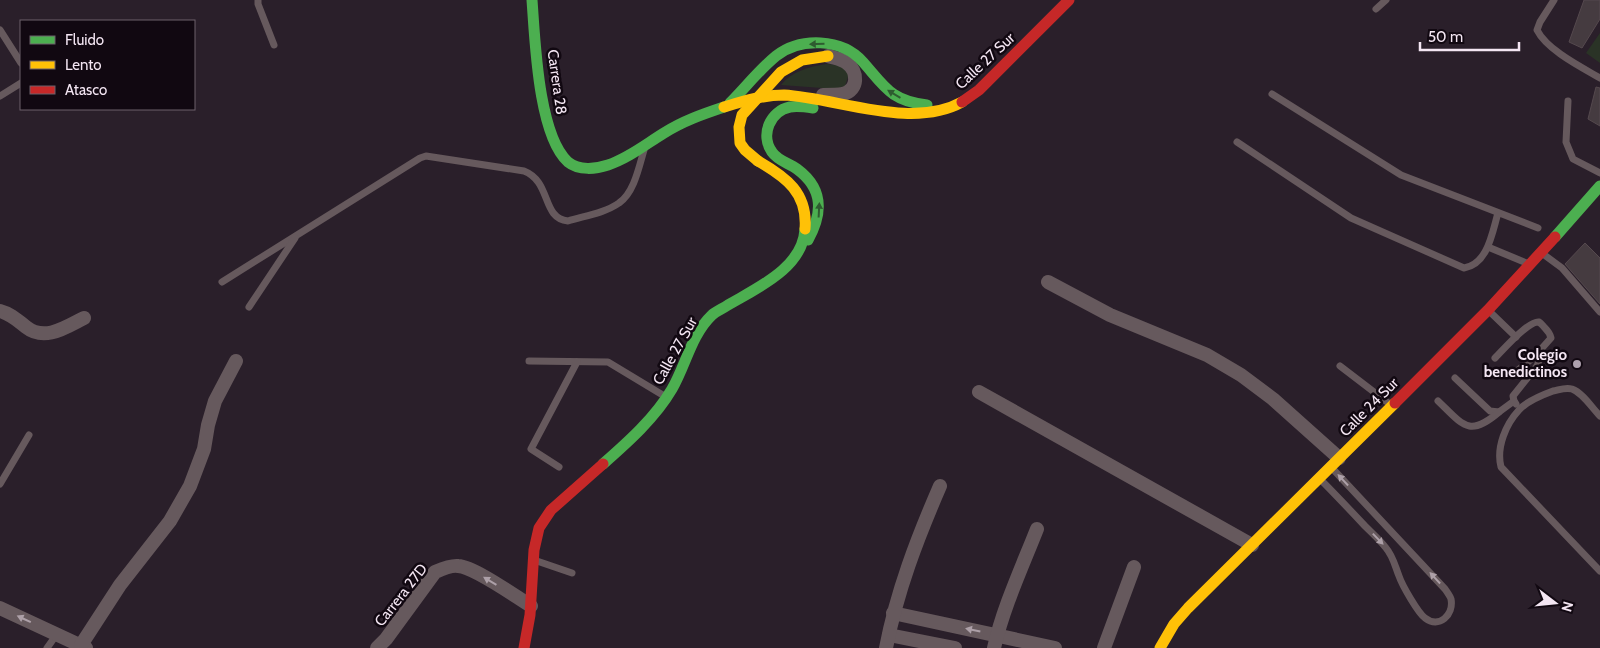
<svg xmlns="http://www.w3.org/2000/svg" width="1600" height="648" viewBox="0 0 1600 648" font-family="Cabin,sans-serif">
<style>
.green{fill:#2a3326}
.building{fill:#453b40;stroke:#55494e}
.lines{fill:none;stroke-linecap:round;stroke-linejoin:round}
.lane{stroke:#66595d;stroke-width:7}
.street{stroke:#66595d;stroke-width:14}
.fast{stroke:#4caf50;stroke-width:11}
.slow{stroke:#ffc107;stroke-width:11}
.jam{stroke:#c62828;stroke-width:11}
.slow-bridge{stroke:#ffc107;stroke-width:11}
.oneway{fill:#2e5c30}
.oneway2{fill:#ada0a8}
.poi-dot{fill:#ada0ad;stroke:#110811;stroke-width:2}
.labels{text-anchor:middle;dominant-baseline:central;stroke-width:5;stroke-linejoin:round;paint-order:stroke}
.street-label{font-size:15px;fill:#f4e6f3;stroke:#110811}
.poi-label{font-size:15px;font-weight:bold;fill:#f4e6f3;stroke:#110811;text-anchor:end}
</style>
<rect width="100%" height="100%" fill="#2a1f2a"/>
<g class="green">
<path d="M1600,33V63L1586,53Z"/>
<path d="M826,64L840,65L848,72V77L845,86L836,89L781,85C792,71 809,67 826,64Z"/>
</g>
<g class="building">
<path d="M1584,0H1600V19L1582,48L1569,42Z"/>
<path d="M1596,87L1600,88V126L1588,119Z"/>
<path d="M1585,243L1600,258V304L1565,264Z"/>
</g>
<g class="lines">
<g class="lane">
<path d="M258,0V4L274,45"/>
<path d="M1554,0L1540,22L1537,30C1547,50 1581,67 1600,78"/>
<path d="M1376,9L1386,0"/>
<path d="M0,30L21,63"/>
<path d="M1272,94L1401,175L1538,228"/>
<path d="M0,96L21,83"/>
<path d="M1568,101L1566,142L1573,159L1600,173"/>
<path d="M1237,142L1351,218L1464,268C1488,264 1492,233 1498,213"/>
<path d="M1488,247L1529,264"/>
<path d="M1543,254L1562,268L1600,312"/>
<path d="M222,282L420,158L426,156L524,171C552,182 541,218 568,221C584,216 605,213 619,203C634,193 639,167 644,150"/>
<path d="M249,307L295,238"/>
<path d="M1488,310L1516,337"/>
<path d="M1495,358C1502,351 1529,320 1539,322C1541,323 1543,326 1545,328C1548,331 1550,333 1551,338L1535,356L1512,375"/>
<path d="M529,361L608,362L666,397"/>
<path d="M1340,366L1391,405"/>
<path d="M1455,378L1490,411L1499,412L1514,401"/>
<path d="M1438,401C1463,425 1469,438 1499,412"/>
<path d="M1516,404L1514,401L1513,396L1537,366L1539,361L1535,356"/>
<path d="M1600,416C1592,408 1583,393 1572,389C1565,387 1559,390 1553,391C1542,395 1527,401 1519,410C1506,424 1496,447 1501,467L1600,571"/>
<path d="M559,467L531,449L577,362"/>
<path d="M1319,478C1335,494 1350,510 1365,526C1372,533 1380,540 1386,548C1393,556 1395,566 1399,576C1402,585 1418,613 1425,618C1439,629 1454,615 1451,599C1450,596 1447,592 1445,589L1331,467"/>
<path d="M0,484L29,435"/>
<path d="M534,560L572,573"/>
<path d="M47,648L57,634"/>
</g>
<g class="street">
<path d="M823,95C830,95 837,95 843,94C859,90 858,71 847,63C842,59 834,58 828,56"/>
<path d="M1048,282L1110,315L1207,355L1241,375L1273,399L1339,458"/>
<path d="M0,311C11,314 17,320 26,327C45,342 66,327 84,318"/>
<path d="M979,392L1252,545"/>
<path d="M0,608L86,648"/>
<path d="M893,613L1055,648"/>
<path d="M889,635L955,648"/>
<path d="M81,645L120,585L170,521L190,486L204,449L208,425L215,401L236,361"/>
<path d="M377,648L386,639L435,572C442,569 451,565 458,566C475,567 516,597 531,606"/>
<path d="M886,648C897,591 917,539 940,486"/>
<path d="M994,648C1003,608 1022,567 1037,529"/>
<path d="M1104,648L1134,567"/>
</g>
<g class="fast">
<path d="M532,0C535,39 538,135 568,162C579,171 596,169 608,165C629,158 646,144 664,133C683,121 703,114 724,107"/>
<path d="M730,103C745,88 759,70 776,56C800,37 842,38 863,62C885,87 891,101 927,105"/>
<path d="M1555,237L1600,186"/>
<path d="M808,240C823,213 824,189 797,169C789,163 778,161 772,152C760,135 770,111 790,107C797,106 806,107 813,108"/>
<path d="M603,464C628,442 655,418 672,389C686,365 691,335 712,315C716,311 722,309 728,305C757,288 803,268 805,229"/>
</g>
<g class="slow">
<path d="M724,107C744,101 763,95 784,95C838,98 912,130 962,102"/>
<path d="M758,161C786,177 808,193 805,229"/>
<path d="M1160,648L1174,624L1188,608L1395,403"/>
</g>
<g class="jam">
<path d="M962,102L979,90L1069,0"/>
<path d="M1395,403L1488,310L1555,237"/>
<path d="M524,648L530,615L534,550L539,528L551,510L603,464"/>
</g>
<path class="slow-bridge" d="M758,161L745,150L740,143L739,127L742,115L781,72L802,60L828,56"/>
</g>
<defs><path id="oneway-solid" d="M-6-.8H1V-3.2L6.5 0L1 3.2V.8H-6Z" transform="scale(1.25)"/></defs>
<g class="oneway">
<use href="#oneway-solid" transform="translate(817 44) rotate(178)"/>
<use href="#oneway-solid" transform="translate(894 94) rotate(-149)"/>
<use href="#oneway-solid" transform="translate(819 210) rotate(-87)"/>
</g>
<g class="oneway2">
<use href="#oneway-solid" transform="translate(1343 480) rotate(-133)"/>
<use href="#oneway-solid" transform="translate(1378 539) rotate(46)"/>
<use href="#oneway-solid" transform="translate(1435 578) rotate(-133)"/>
<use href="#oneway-solid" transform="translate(490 581) rotate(-149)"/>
<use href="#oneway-solid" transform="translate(24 619) rotate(-155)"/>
<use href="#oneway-solid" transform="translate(973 630) rotate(-168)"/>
</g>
<circle class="poi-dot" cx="1577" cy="364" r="5"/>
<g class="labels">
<g class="street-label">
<text transform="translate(985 61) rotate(-43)">Calle 27 Sur</text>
<text transform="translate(557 82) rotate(82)">Carrera 28</text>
<text transform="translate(675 351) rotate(-61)">Calle 27 Sur</text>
<text transform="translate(1369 407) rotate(-45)">Calle 24 Sur</text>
<text transform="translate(401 595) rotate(-52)">Carrera 27D</text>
</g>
<g class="poi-label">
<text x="1567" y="355">Colegio<tspan x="1567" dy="17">benedictinos</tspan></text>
</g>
</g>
<rect x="20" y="20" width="175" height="90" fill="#110811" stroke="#6c616b"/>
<rect x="30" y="36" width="25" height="8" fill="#4caf50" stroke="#6c616b"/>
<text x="65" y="45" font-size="15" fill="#f4e6f3">Fluido</text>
<rect x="30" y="61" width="25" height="8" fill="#ffc107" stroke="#6c616b"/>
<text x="65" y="70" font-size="15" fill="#f4e6f3">Lento</text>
<rect x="30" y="86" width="25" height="8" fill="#c62828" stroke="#6c616b"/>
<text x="65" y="95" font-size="15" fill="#f4e6f3">Atasco</text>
<g transform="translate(1555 603) rotate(106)" stroke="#110811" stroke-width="4" paint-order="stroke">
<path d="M0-4L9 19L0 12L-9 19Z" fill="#f4e6f3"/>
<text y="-8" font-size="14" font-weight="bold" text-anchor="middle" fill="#f4e6f3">N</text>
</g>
<path d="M1420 42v8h99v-8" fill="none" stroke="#f4e6f3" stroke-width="2.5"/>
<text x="1428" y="42" font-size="15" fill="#f4e6f3" stroke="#110811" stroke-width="4" paint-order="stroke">50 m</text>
</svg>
